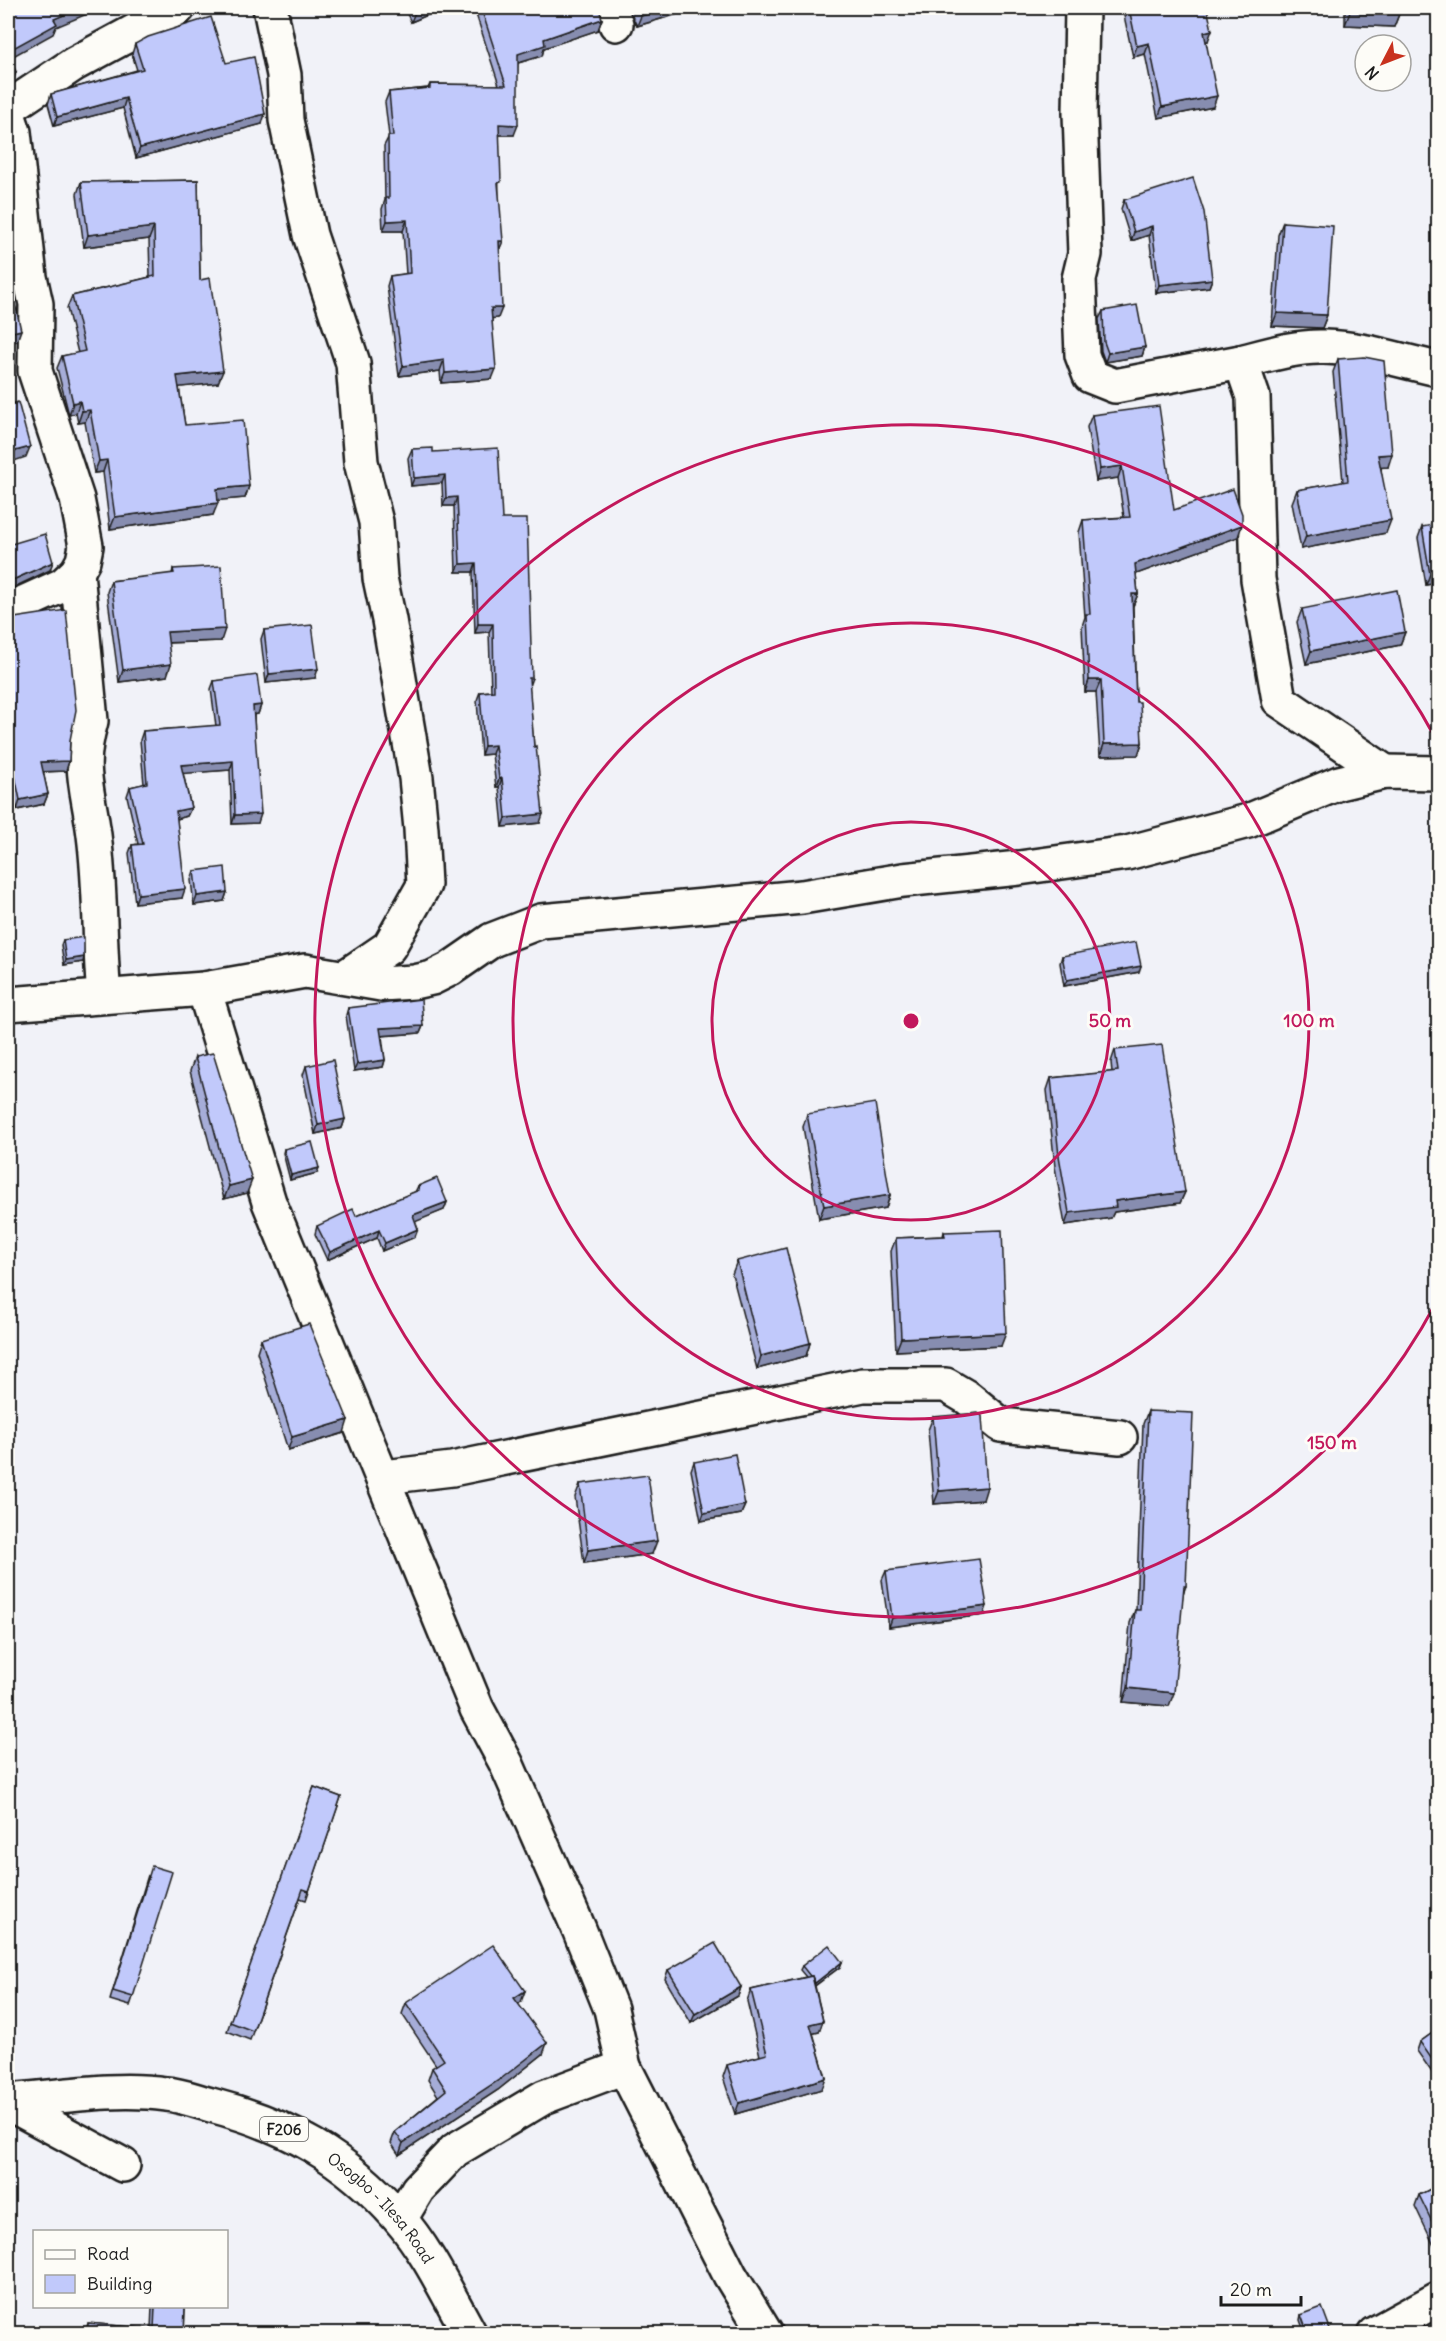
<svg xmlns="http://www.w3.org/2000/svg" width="1446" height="2341" viewBox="0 0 1446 2341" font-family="Delius,sans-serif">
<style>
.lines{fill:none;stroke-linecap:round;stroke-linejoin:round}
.minor-casing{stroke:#1c1c1c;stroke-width:38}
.major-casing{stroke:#1c1c1c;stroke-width:38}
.minor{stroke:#fdfcf7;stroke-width:33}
.major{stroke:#fdfcf7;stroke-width:33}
.wall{fill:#a6add8;stroke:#1c1c1c;stroke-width:1.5}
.shaded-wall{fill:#878db0;stroke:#1c1c1c;stroke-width:1.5}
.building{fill:#c1c9fb;stroke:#1c1c1c;stroke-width:1.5}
.ring{fill:none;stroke:#c2185b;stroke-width:3}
.labels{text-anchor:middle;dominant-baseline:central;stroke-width:6;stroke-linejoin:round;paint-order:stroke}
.shield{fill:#fdfcf7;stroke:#605f5e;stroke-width:1.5}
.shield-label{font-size:15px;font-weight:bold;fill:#1c1c1c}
.street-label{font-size:16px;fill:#1c1c1c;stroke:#fdfcf7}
.centre{fill:#c2185b;stroke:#fdfcf7;stroke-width:3}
.ring-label{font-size:18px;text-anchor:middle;font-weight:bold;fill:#c2185b;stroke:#fdfcf7;stroke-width:6;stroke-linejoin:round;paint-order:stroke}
</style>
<rect width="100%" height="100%" fill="#f1f2f8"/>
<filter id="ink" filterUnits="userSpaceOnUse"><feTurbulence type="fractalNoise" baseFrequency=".0167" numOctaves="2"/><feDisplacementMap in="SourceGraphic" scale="12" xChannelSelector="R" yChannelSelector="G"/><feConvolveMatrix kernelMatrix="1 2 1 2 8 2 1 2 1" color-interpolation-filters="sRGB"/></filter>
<g filter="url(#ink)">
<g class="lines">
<defs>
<g id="minor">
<path d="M270,8L284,75L286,120L310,235L353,363L361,462L376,522L380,578L389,620L416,778L421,829L424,885L389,947L345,977"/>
<path d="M610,8L616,24"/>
<path d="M1082,8L1080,113L1085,254L1079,279L1082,355L1090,376L1115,386L1241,362L1253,397L1258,579L1279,700L1385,772"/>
<path d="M8,103L17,102L74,64L178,8"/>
<path d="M8,114L14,132L30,277L36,304L35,371L77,499L86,546L83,561L77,572L63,585L8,610"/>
<path d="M1241,362C1268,355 1296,346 1324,347C1363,348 1400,361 1438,369"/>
<path d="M77,572L91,721C77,770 88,787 94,835C101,888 99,943 104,996"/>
<path d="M204,989L269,1202L477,1709L506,1763L579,1929L611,2009L624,2067L730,2275L766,2334"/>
<path d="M8,1004L204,989L305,971L381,984L414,982L432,978L450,969L492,940L541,921L802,897L903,880L1019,868L1127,853L1248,821L1339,783L1385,772L1438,773"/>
<path d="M384,1477L452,1469L863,1385H946L968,1398L1001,1425L1120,1437"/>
<path d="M8,2103L123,2165"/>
<path d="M400,2219L418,2189L455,2150L544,2097L624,2067"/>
<path d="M1374,2334L1438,2299"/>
</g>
<g id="major">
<path id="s1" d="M8,2101C59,2097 115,2087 166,2094C181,2095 196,2101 211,2105C288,2125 345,2157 398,2217C428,2251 448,2295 470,2334"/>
</g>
</defs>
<use href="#minor" class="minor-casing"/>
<use href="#major" class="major-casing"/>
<use href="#minor" class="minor"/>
<use href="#major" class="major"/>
</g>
<g class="wall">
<path d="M404,8H444L411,22Z"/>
<path d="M474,8H599L602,19L598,30L544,48L542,56L518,63L514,135H499L498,318H492V379L441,383L440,371L399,376L387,286L390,276L406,274L403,231H383L382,209L385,200L384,146L389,136L385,102L389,92L428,88L430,84L499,85Z"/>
<path d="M628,8H698L637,26Z"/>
<path d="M1114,8H1207L1208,41H1206L1213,107L1158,118L1145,54L1133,57L1123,11L1115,12Z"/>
<path d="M1345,8H1399V14L1394,27L1345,25Z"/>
<path d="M135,44L226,63L262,124L136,158L123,108L54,126L48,104L51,94L137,70L132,54Z"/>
<path d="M198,180L200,280L218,383L179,387L185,425L249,486L245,498L217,500L213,515L110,529L103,472L94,473L85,422L78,423L76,413L69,415L57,368L62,356L78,353L67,308L72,296L150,277L149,239L84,247L77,194L81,182Z"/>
<path d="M1124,200L1212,279L1209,287L1156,293L1149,235L1131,241L1121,209Z"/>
<path d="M1283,222L1327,315L1322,328L1272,326L1278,235Z"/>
<path d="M1103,311L1145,347L1142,356L1105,362L1101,351L1099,319Z"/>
<path d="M1338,359L1388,467H1381L1386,533L1301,549L1292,503L1297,490L1343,482L1333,372Z"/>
<path d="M1092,415L1174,510L1238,537L1136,574L1138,594L1133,606L1136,702L1142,743L1138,755L1100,756L1096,692H1085L1082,626L1085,617L1079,532L1083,520L1124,517L1118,478L1096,481L1087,427Z"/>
<path d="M412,449L433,452L502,519L532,678L529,686L540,823L503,827L499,787H496L492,754L481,755L477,700L480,692L491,691L489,632L475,633L473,572H456L454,506H443L442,483L411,486L408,458Z"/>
<path d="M1422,527L1438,583L1426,585L1418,538Z"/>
<path d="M173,569L221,641L168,643L167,676L119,682L107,592L111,581L172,574Z"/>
<path d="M1302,609L1405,632L1400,645L1306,664L1297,622Z"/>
<path d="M8,619L70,740L69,761L66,771L43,772L48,794L44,804L17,810L8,768Z"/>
<path d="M264,630L315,678L266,683L261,639Z"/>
<path d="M214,681L261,705L258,714H254L258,823L232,824L230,770L183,773L191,808L187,816L177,819L182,898L135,903L129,853L132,845L138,844L127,796L130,787L144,784L140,740L143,731L216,726L211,689Z"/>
<path d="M194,871L227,892L224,901L194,905L191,880Z"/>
<path d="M63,940L84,957L83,962L64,965L61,945Z"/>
<path d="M1062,956L1139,972L1064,986L1060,963Z"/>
<path d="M348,1008L423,1026L420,1033L382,1036L385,1060L383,1067L354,1071L346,1015Z"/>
<path d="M1115,1050L1185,1192L1180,1203L1114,1212L1111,1218L1065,1225L1055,1167L1047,1090L1051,1078L1112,1072L1111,1062Z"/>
<path d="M195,1057L247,1193L224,1199L190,1071Z"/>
<path d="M306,1066L345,1119L342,1128L315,1134L303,1075Z"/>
<path d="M807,1114L890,1195L886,1208L819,1219L803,1127Z"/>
<path d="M284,1149L317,1173L290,1180L283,1153Z"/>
<path d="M418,1186L447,1202L444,1210L415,1221V1237L382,1251L377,1238L327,1260L315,1234L317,1226L356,1216L415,1192Z"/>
<path d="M944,1232L1001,1346L896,1351L891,1251L896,1238L943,1236Z"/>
<path d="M737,1261L810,1343L806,1356L757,1369L732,1274Z"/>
<path d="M261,1339L344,1433L288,1450L257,1352Z"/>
<path d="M1148,1411L1186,1586L1183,1594L1169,1706L1123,1702L1130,1623L1135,1610H1136L1143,1424Z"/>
<path d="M933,1417L983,1500L934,1504L928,1430Z"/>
<path d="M694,1462L745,1505L741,1514L701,1521L691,1470Z"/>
<path d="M580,1484L652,1554L584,1563L575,1497Z"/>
<path d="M886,1571L984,1615L889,1627L882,1580Z"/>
<path d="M314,1787L341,1797L306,1900L300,1898L250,2040L227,2031Z"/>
<path d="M148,1875L133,1997L130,2006L110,2000Z"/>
<path d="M842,1962L840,1967L815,1986L823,2021L819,2032L813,2033L826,2078L822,2089L735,2114L723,2077L727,2065L760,2056L747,2001L751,1990L806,1977L800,1970L802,1966Z"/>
<path d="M668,1970L741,1987L738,1996L691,2023L665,1979Z"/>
<path d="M521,2002L518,2004L543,2054L498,2090L399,2155L391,2143L395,2132L438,2096L428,2080L432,2068L436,2065L402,2014L406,2003Z"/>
<path d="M1438,2029V2081L1417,2051L1420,2042Z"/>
<path d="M1438,2185V2254L1415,2206L1419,2195Z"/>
<path d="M152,2307H185L184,2334H85L88,2323L151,2329Z"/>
<path d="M1301,2315L1332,2334H1305L1300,2320Z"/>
</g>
<g class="shaded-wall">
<path d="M80,8H101L56,27L53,34L8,59V51L54,19Z"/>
<path d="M424,8H444L411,22L415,12Z"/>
<path d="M668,8H698L637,26L641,16Z"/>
<path d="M1117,8H1124L1123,11L1115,12Z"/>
<path d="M1350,12L1399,14L1394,27L1345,25Z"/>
<path d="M602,19L598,30L544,48L542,56L515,64L518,54L544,39Z"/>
<path d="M1212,30L1208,41L1200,43L1204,32Z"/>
<path d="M1149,43L1145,54L1133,57L1137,46Z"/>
<path d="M16,72L12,83L8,85V76Z"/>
<path d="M1217,96L1213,107L1158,118L1162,107Z"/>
<path d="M126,98L123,108L54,126L57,117Z"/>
<path d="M265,114L262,124L136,158L140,148Z"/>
<path d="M499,124L518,125L514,135H495Z"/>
<path d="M407,220L403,231H383L387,221Z"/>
<path d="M1152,226L1149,235L1131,241L1134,232Z"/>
<path d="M154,227L149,239L84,247L88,235Z"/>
<path d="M499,241H503L499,251Z"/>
<path d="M1212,279L1209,287L1156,293L1159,285Z"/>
<path d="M491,308H502L498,318L487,319Z"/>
<path d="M1277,313L1327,315L1322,328L1272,326Z"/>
<path d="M21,330L17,341L8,343V333Z"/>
<path d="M1145,347L1142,356L1105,362L1108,353Z"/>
<path d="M444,360L440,371L399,376L403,366Z"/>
<path d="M496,369L492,379L441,383L445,373Z"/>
<path d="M223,371L218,383L173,388L177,376Z"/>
<path d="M80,401L76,413L69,415L73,403Z"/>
<path d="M90,410L85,422L78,423L82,411Z"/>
<path d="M30,447L26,457L8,463V453Z"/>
<path d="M1392,454L1388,467L1374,468L1378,455Z"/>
<path d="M107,460L103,472L94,473L99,461Z"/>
<path d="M1122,466L1118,478L1096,481L1100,469Z"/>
<path d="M445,475L442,483L411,486L414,478Z"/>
<path d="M249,486L245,498L212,501L217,489Z"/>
<path d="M457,497L454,506H443L446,498Z"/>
<path d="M218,503L213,515L110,529L115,517Z"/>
<path d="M1391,520L1386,533L1301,549L1306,536Z"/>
<path d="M1242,525L1238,537L1131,576L1135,564Z"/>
<path d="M53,562L50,570L8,590V582Z"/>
<path d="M476,563L473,572H456L460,564Z"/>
<path d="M1438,572V583L1426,585L1430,574Z"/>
<path d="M1132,594H1138L1133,606H1128Z"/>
<path d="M478,624H493L489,632L475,633Z"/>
<path d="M225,629L221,641L162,643L167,632Z"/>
<path d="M1405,632L1400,645L1306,664L1311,651Z"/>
<path d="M171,664L167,676L119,682L123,670Z"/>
<path d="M318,669L315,678L266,683L269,674Z"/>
<path d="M1089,680H1101L1096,692H1085Z"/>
<path d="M261,705L258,714L250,715L253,706Z"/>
<path d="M1142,743L1138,755L1100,756L1104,744Z"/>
<path d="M495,745L492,754L481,755L484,746Z"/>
<path d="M69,761L66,771L37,772L41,762Z"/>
<path d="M233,761L230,770L177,774L181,765Z"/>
<path d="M502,778L499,787H496L499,779Z"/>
<path d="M48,794L44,804L17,810L20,800Z"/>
<path d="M191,808L187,816L173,820L176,811Z"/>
<path d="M261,814L258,823L232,824L235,815Z"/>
<path d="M543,814L540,823L503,827L506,818Z"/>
<path d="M185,889L182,898L135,903L138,894Z"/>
<path d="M227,892L224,901L194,905L197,896Z"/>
<path d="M84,957L83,962L64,965L66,960Z"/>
<path d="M1141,966L1139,972L1064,986L1067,980Z"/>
<path d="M423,1026L420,1033L378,1036L380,1028Z"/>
<path d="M385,1060L383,1067L354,1071L357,1064Z"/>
<path d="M345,1119L342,1128L315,1134L318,1125Z"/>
<path d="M319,1168L317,1173L290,1180L291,1175Z"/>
<path d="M252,1180L247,1193L224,1199L229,1186Z"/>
<path d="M1185,1192L1180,1203L1114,1212L1111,1218L1065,1225L1069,1213L1115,1201Z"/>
<path d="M890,1195L886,1208L819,1219L824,1206Z"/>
<path d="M447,1202L444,1210L410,1224L413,1215Z"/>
<path d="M418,1229L415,1237L382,1251L385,1243Z"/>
<path d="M379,1230L377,1238L327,1260L330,1252Z"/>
<path d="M1006,1333L1001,1346L896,1351L901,1338Z"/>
<path d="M810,1343L806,1356L757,1369L761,1356Z"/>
<path d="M348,1420L344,1433L288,1450L292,1437Z"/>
<path d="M987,1487L983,1500L934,1504L939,1491Z"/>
<path d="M745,1505L741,1514L701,1521L704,1513Z"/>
<path d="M657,1541L652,1554L584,1563L588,1550Z"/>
<path d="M987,1606L984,1615L889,1627L892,1618Z"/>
<path d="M1128,1688L1174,1693L1169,1706L1123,1702Z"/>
<path d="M842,1962L840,1967L813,1987L815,1983Z"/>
<path d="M741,1987L738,1996L691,2023L695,2014Z"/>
<path d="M525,1991L521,2002L510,2009L514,1998Z"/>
<path d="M823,2021L819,2032L806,2035L810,2024Z"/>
<path d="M547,2043L543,2054L498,2090L399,2155L403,2143Z"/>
<path d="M826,2078L822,2089L735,2114L739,2103Z"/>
</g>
<g class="building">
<path d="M8,8H80L54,19L57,24L8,51Z"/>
<path d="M413,8H424L415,12Z"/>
<path d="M481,8H599L602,19L544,39L545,45L518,54V125L499,124L501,182L498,183L503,241H499L502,308H491L496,369L445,373L444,360L403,366L390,276L410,273L407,220L387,221L386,198H389L388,136H393L389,92L430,88V84L506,85Z"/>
<path d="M637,8H668L641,16Z"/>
<path d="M1129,8H1207L1212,30L1204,32L1217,96L1162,107L1149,43L1137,46Z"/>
<path d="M1350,8H1399V14L1350,12Z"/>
<path d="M211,17L226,63L254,57L265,114L140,148L126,98L57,117L51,94L143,69L135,44L148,37Z"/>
<path d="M8,54L16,72L8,76Z"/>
<path d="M1193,178L1204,212L1212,279L1159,285L1152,226L1134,232L1124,200Z"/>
<path d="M198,180L200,280L210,278L223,371L177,376L185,425L243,420L249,486L217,489L218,503L115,517L107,460L99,461L90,410L82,411L80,401L73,403L62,356L85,351L72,296L155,276L154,227L88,235L81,182Z"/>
<path d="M1283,222L1333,226L1327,315L1277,313Z"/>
<path d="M12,291L21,330L8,333V292Z"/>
<path d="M1137,305L1145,347L1108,353L1104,342L1103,311Z"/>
<path d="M1364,357L1384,361L1392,454L1378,455L1391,520L1306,536L1297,490L1348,481L1338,359Z"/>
<path d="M8,383L12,404L18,402L30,447L8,453Z"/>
<path d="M1159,406L1174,510L1233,489L1242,514V525L1135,564L1138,594H1132L1136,702H1140L1142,743L1104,744L1101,680H1089L1086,614H1090L1083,520L1130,517L1122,466L1100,469L1092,415Z"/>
<path d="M433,448V452L498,448L502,519H527L532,678H529L534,747L536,746L543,814L506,818L502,778L499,779L495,745L484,746L480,692L494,691L493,624H478L476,563L460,564L457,497L446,498L445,475L414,478L412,449Z"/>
<path d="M1438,524V572L1430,574L1422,527Z"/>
<path d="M45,534L53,562L8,582V545Z"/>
<path d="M221,566L225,629L167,632L171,664L123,670L111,581L174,573L173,569Z"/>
<path d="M1397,590L1405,632L1311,651L1302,609Z"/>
<path d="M66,610L76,710L70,740L69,761L41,762L48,794L20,800L8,742V619Z"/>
<path d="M312,625L318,669L269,674L264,630Z"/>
<path d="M257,675L261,705L253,706L261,814L235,815L233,761L181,765L191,808L176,811L185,889L138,894L132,845L143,844L130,787L147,783L143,731L220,725L214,681Z"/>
<path d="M225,867L227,892L197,896L194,871Z"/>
<path d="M84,937V957L66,960L63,940Z"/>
<path d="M1136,942L1141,966L1067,980L1062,956Z"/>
<path d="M421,999L423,1026L380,1028L385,1060L357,1064L348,1008Z"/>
<path d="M1162,1045L1185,1192L1115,1201L1116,1207L1069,1213L1059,1156L1051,1078L1118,1071L1115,1050Z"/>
<path d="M213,1053L252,1180L229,1186L195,1057Z"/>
<path d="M333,1060L345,1119L318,1125L306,1066Z"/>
<path d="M875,1103L890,1195L824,1206L807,1114Z"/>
<path d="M312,1142L319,1168L291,1175L284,1149Z"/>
<path d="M437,1178L447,1202L413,1215L418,1229L385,1243L379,1230L330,1252L317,1226L353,1209L356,1216L419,1190L418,1186Z"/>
<path d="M1002,1230L1006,1333L901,1338L896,1238L945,1236L944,1232Z"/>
<path d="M786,1248L810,1343L761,1356L737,1261Z"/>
<path d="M309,1324L348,1420L292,1437L261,1339Z"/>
<path d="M1148,1411L1193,1413L1186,1586H1184L1174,1693L1128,1688L1135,1610H1140Z"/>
<path d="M978,1413L982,1416L987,1487L939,1491L933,1417Z"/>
<path d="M735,1454L745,1505L704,1513L694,1462Z"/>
<path d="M648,1475L657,1541L588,1550L580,1484Z"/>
<path d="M979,1559L987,1606L892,1618L886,1571Z"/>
<path d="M314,1787L341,1797L309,1891L303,1889L253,2031L230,2022Z"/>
<path d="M152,1866L172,1872L133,1997L113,1991Z"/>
<path d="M715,1943L741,1987L695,2014L668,1970Z"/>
<path d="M493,1945L525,1991L514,1998L547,2043L502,2078L403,2143L395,2132L446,2090L432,2068L444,2060L406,2003Z"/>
<path d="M829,1945L842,1962L815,1983L812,1976H810L802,1966Z"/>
<path d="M812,1976L823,2021L810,2024L826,2078L739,2103L727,2065L767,2054L751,1990Z"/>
<path d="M1438,2029V2068L1420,2042Z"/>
<path d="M1438,2185V2234L1419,2195Z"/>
<path d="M155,2307H185L184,2334H88V2323L154,2329Z"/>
<path d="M1322,2307L1332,2334H1308L1301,2315Z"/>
<path d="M8,2318L10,2334H8Z"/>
</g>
</g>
<g class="ring">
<circle cx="911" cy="1021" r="199"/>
<circle cx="911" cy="1021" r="398"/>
<path d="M1437 1301A596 596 0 1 1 1437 741"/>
</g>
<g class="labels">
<rect class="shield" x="260" y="2117" width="48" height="24" rx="4.5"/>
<g class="shield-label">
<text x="284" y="2129">F206</text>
</g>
<g class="street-label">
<text stroke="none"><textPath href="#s1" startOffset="408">Osogbo - Ilesa Road</textPath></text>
</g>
</g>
<circle cx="911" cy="1021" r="9" class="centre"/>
<g class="ring-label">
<text x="1110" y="1027">50 m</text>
<text x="1309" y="1027">100 m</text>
<text x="1332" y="1449">150 m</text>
</g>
<rect width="1446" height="2341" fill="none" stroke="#fdfcf7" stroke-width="30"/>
<rect x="15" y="15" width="1416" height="2311" fill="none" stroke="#1c1c1c" stroke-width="2" filter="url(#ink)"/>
<rect x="33" y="2230" width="195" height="78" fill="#fdfcf7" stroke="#a3a29f" stroke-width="1.5"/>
<rect x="45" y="2250" width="30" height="9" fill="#fdfcf7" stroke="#a3a29f" stroke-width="1.5"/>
<text x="87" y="2260" font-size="18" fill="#1c1c1c">Road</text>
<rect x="45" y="2275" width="30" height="18" fill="#c1c9fb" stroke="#a3a29f" stroke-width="1.5"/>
<text x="87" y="2290" font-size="18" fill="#1c1c1c">Building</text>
<g transform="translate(1383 63) rotate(228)"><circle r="28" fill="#fdfcf7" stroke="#a3a29f" stroke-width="1.5"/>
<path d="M0-4.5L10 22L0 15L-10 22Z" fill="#c8321e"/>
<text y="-9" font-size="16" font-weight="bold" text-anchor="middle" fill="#1c1c1c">N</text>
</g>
<path d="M1221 2296v9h80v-9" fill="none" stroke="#1c1c1c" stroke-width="3"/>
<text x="1230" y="2296" font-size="18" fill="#1c1c1c" stroke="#fdfcf7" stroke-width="4.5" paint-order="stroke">20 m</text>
</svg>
